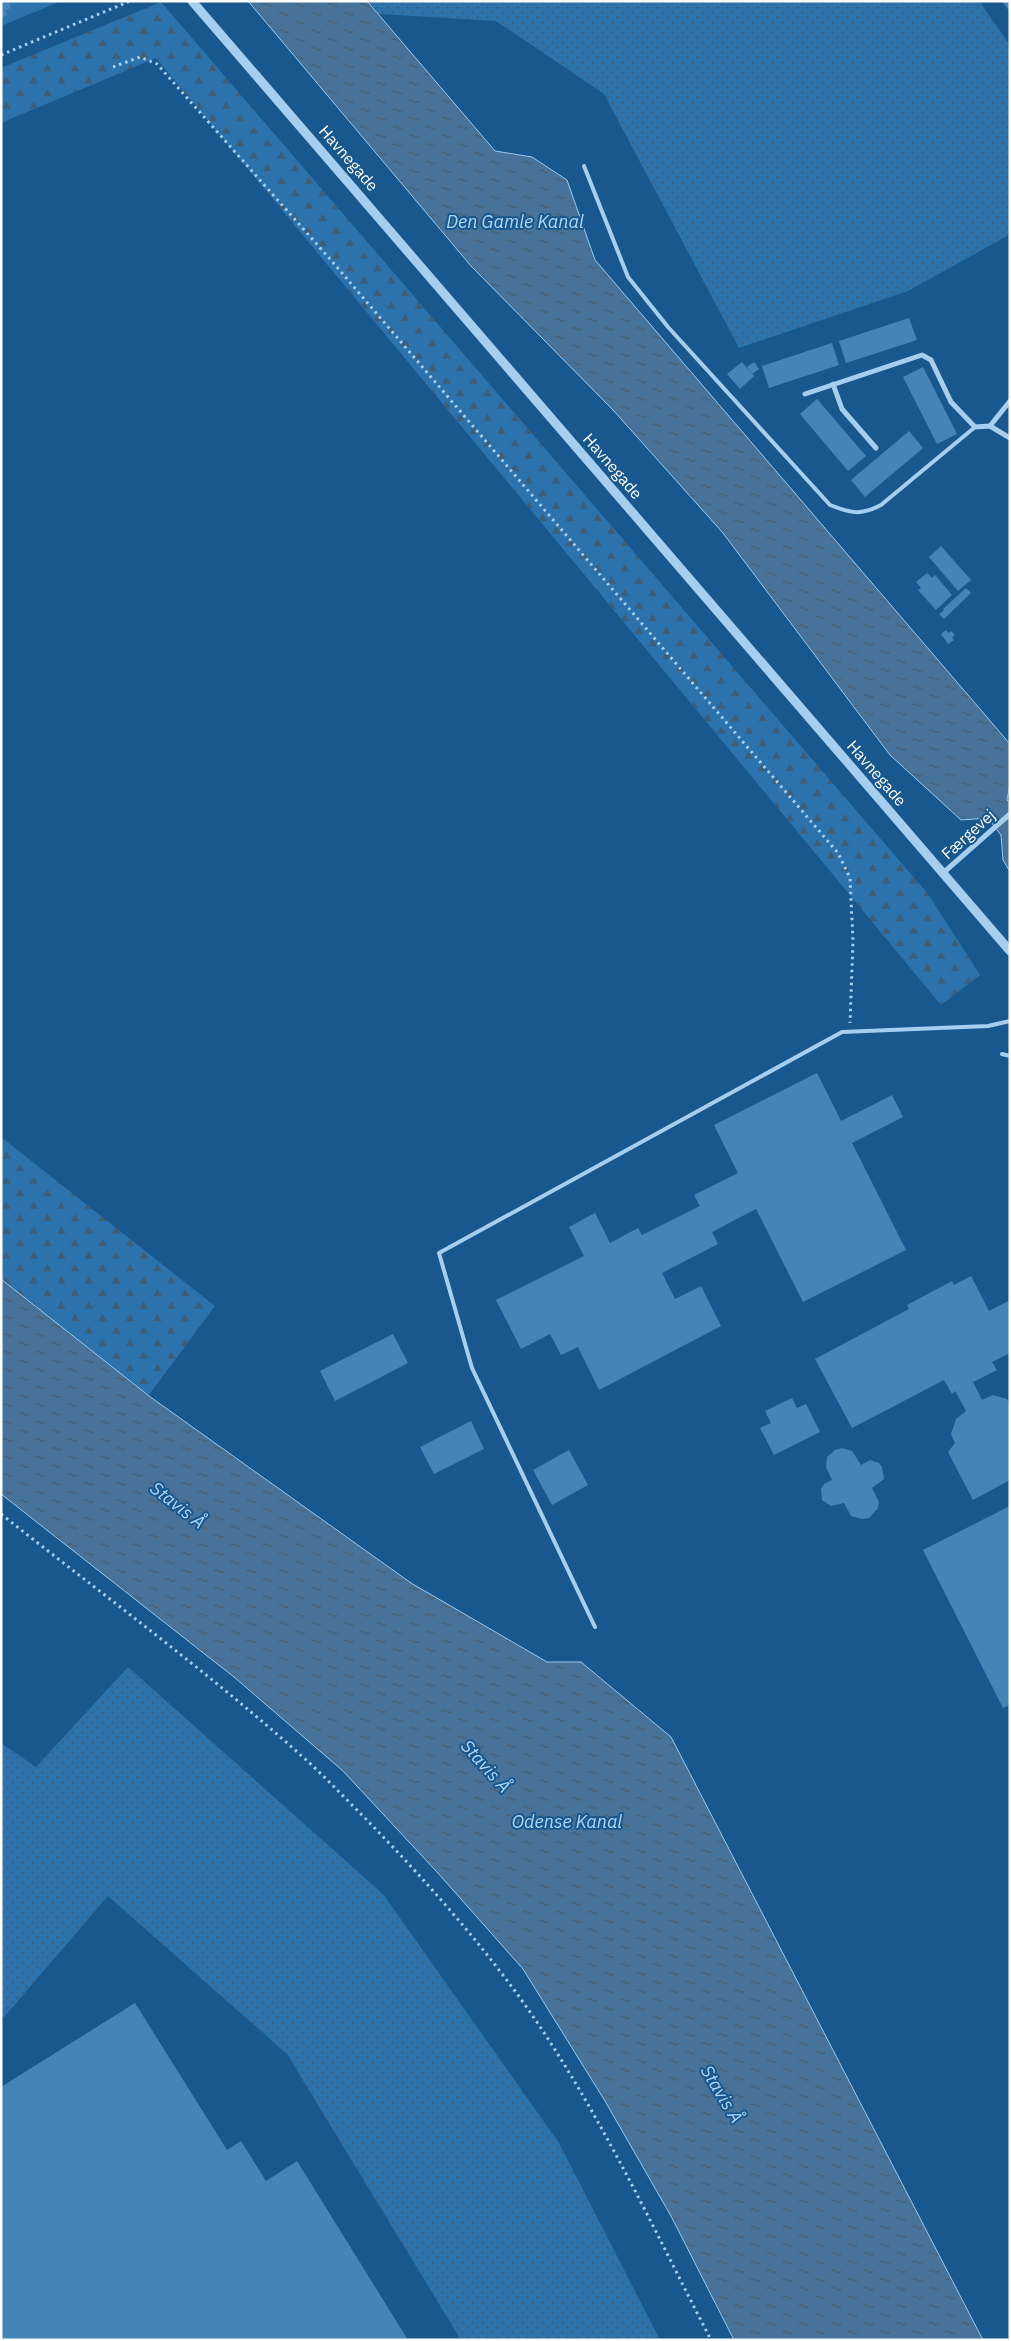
<svg xmlns="http://www.w3.org/2000/svg" width="1011" height="2341" viewBox="0 0 1011 2341" font-family="'IBM Plex Sans',sans-serif">
<style>
.grass{fill:url(#grass-dots)}
.forest{fill:url(#forest-firs)}
.garden{fill:#2c72ac}
.water{fill:url(#water-ripples);stroke:#98caf1}
.building{fill:#4684b8}
.lines{fill:none;stroke-linecap:round;stroke-linejoin:round}
.path{stroke:#a6ceee;stroke-width:3;stroke-dasharray:2.5 4;stroke-linecap:butt}
.service{stroke:#a6ceee;stroke-width:4}
.minor{stroke:#a6ceee;stroke-width:5}
.tertiary{stroke:#a6ceee;stroke-width:9}
.labels{text-anchor:middle;dominant-baseline:central;stroke-width:4;stroke-linejoin:round;paint-order:stroke}
.street-label{font-size:16px;fill:#fff;stroke:#19588e}
.water-label{font-size:18px;font-style:italic;fill:#b1d7f6;stroke:#19588e}
</style>
<defs>
<pattern id="grass-dots" width="8" height="8" patternUnits="userSpaceOnUse" patternTransform="scale(1.25)"><rect width="8" height="8" fill="#2c72ac"/><path d="M2 2h.1M6 6h.1" fill="none" stroke="#3e5d77" stroke-width="1.8" stroke-linecap="round"/></pattern>
<pattern id="forest-firs" width="22" height="20" patternUnits="userSpaceOnUse" patternTransform="scale(1.25)"><rect width="22" height="20" fill="#2c72ac"/><path d="M5 1l3.5 6h-7zM16 11l3.5 6h-7z" fill="#3e5d77"/></pattern>
<pattern id="water-ripples" width="26" height="14" patternUnits="userSpaceOnUse" patternTransform="scale(1.25)"><rect width="26" height="14" fill="#47739b"/><path d="M2 4q2-2 4 0t4 0M15 11q2-2 4 0t4 0" fill="none" stroke="#4a5c6c"/></pattern>
</defs>
<rect width="100%" height="100%" fill="#19588e"/>
<g class="grass">
<path d="M368,1H979L1010,45V230L1007,236L908,291L739,348L604,94L496,21L379,14Z"/>
<path d="M128,1667L383,1894L559,2143L660,2340H461L287,2054L108,1896L4,2017H1V1743L36,1767Z"/>
</g>
<g class="forest">
<path d="M161,2L928,894L980,975L941,1005L156,58L1,123V68Z"/>
<path d="M1,1137L215,1306L148,1396L1,1279Z"/>
</g>
<path class="garden" d="M1,1H61L1,26Z"/>
<g class="water">
<path d="M248,1H367L495,151L532,157L567,180L595,260L1010,744V784L1007,800L1010,803V872L1003,860L1001,835L988,818L961,820L890,755L723,533L613,410L471,266Z"/>
<path d="M1,1279L149,1396L411,1583L547,1662H581L671,1737L983,2340H734L671,2216L605,2101L523,1969L437,1872L343,1771L234,1677L1,1494Z"/>
</g>
<g class="building">
<path d="M1,1H8L11,8L5,10L7,15L1,18Z"/>
<path d="M1002,1H1010V12Z"/>
<path d="M909,318L917,340L846,363L839,341Z"/>
<path d="M832,343L839,365L769,388L762,366Z"/>
<path d="M742,362L754,376L740,389L727,374Z"/>
<path d="M754,362L759,369L752,374L747,367Z"/>
<path d="M923,367L957,434L937,444L903,377Z"/>
<path d="M817,399L866,456L848,471L800,414Z"/>
<path d="M909,431L923,448L865,497L851,480Z"/>
<path d="M941,546L971,580L958,591L929,557Z"/>
<path d="M927,573L932,578L935,575L952,595L936,610L918,590L921,588L916,582Z"/>
<path d="M966,588L971,593L944,619L939,614L944,610L943,609Z"/>
<path d="M946,630L949,633L951,631L955,635L952,637L954,640L948,644L941,634Z"/>
<path d="M817,1073L841,1121L892,1095L903,1117L852,1143L906,1250L803,1302L756,1209L712,1232L718,1244L662,1273L675,1299L701,1286L721,1326L599,1390L578,1347L561,1355L550,1334L521,1349L496,1300L584,1256L569,1227L595,1213L610,1243L638,1228L642,1235L700,1206L694,1195L738,1173L714,1125Z"/>
<path d="M971,1276L989,1311L1010,1300V1353L992,1362L997,1370L973,1382L982,1400L993,1395L1007,1399L1010,1405V1480L973,1500L948,1452L955,1443L951,1434L956,1419L966,1411L955,1391L952,1394L944,1380L852,1428L815,1359L909,1309L907,1305L952,1281L954,1285Z"/>
<path d="M393,1334L408,1363L335,1401L320,1371Z"/>
<path d="M792,1398L797,1408L806,1404L820,1432L774,1455L760,1428L771,1423L765,1411Z"/>
<path d="M471,1421L484,1449L434,1474L420,1447Z"/>
<path d="M842,1448L852,1451L861,1465L870,1460L879,1463L882,1467L884,1479L872,1488L879,1502L878,1508L869,1518L862,1519L851,1516L844,1503L831,1506L822,1500L821,1489L824,1484L832,1480L826,1467L827,1457L835,1450Z"/>
<path d="M569,1450L588,1485L552,1505L533,1470Z"/>
<path d="M1010,1506V1705L1003,1708L923,1550Z"/>
<path d="M135,2003L227,2150L241,2141L266,2181L297,2161L408,2340H1V2087Z"/>
</g>
<g class="lines">
<g class="path">
<path d="M1,55L130,1"/>
<path d="M113,67L140,57L157,64L330,259L838,853L850,878L853,941L850,1023"/>
<path d="M1,1514C103,1595 207,1671 304,1758C323,1775 341,1794 359,1812C412,1866 463,1922 509,1983C589,2089 650,2222 711,2340"/>
</g>
<g class="service">
<path d="M584,166L628,277L668,327L830,505C851,513 860,516 881,505L975,427"/>
<path d="M1002,1054L1010,1056"/>
<path d="M595,1627L472,1368L439,1253L842,1032L988,1026L1010,1021"/>
</g>
<g class="minor">
<path d="M833,384L842,409L876,448"/>
<path d="M805,394L922,355L931,360L951,402L975,427L990,426L1010,438"/>
<path d="M990,426L1010,401"/>
<path d="M943,873L1010,814"/>
</g>
<path class="tertiary" d="M192,1L1010,951"/>
</g>
<g class="labels">
<g class="street-label">
<text transform="translate(349 158) rotate(49)">Havnegade</text>
<text transform="translate(613 466) rotate(49)">Havnegade</text>
<text transform="translate(877 773) rotate(49)">Havnegade</text>
<text transform="translate(968 834) rotate(-42)">Færgevej</text>
</g>
<g class="water-label">
<text x="515" y="221">Den Gamle Kanal</text>
<text transform="translate(178 1505) rotate(38)">Stavis Å</text>
<text transform="translate(486 1766) rotate(48)">Stavis Å</text>
<text x="567" y="1821">Odense Kanal</text>
<text transform="translate(722 2094) rotate(59)">Stavis Å</text>
</g>
</g>
<rect width="1011" height="2341" fill="none" stroke="#ffffff" stroke-width="5"/>
</svg>
